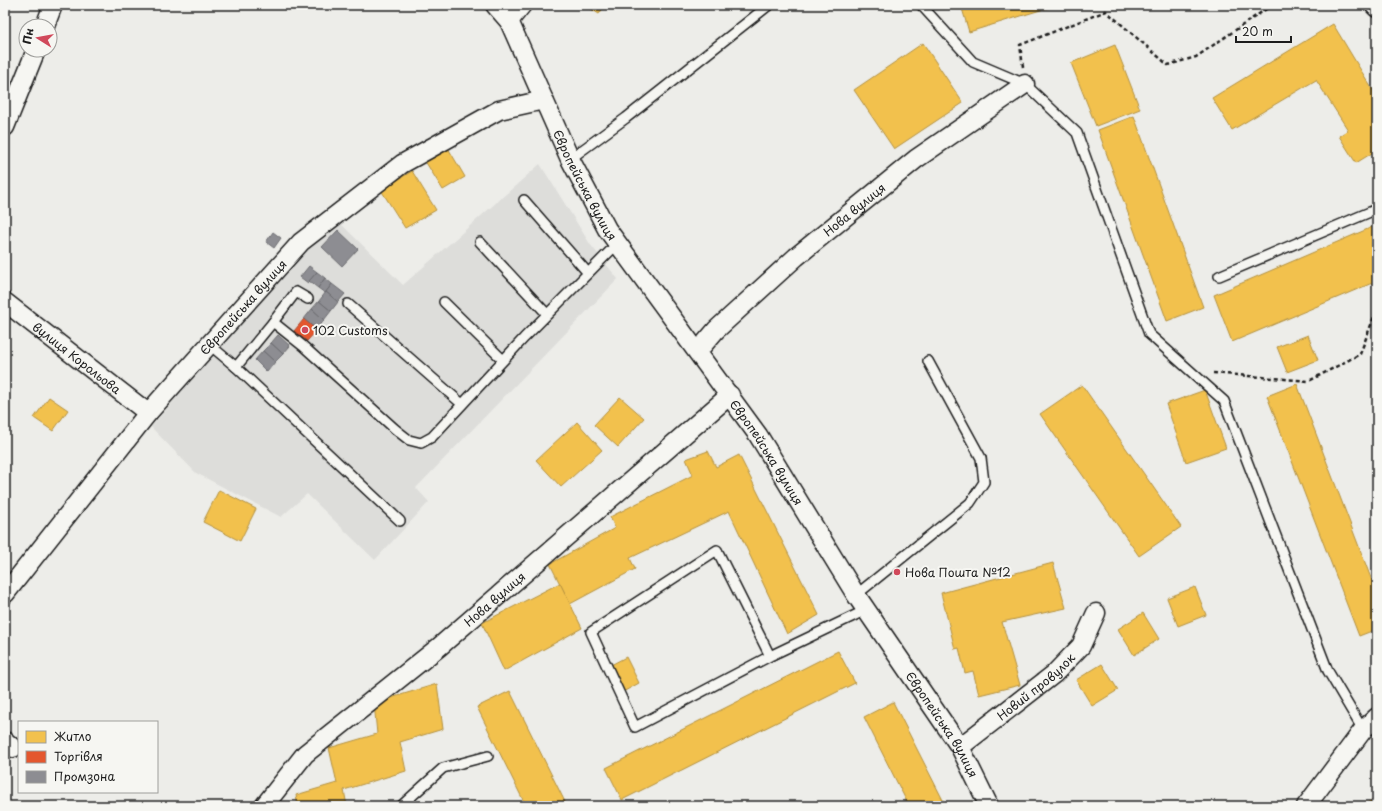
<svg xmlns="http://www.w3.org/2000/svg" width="1382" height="811" viewBox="0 0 1382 811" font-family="'Playpen Sans',sans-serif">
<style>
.built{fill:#ddddda}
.homes{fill:#f2c14e;stroke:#b2903f}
.shops{fill:#e4572e;stroke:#a84529}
.industry{fill:#8d8d92;stroke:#6b6b6f}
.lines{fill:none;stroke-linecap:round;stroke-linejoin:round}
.service-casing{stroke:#1c1c1c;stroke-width:12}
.minor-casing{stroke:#1c1c1c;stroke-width:21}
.path{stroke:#1c1c1c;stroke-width:2.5;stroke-dasharray:4 3;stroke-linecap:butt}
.service{stroke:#f6f6f2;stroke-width:9}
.minor{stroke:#f6f6f2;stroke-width:18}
.poi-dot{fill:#d1495b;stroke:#f6f6f2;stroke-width:1.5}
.labels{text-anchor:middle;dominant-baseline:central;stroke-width:4;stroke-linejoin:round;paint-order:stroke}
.street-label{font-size:12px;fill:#1c1c1c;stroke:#f6f6f2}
.poi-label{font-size:12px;fill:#1c1c1c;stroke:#f6f6f2;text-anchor:start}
</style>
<rect width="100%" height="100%" fill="#edede9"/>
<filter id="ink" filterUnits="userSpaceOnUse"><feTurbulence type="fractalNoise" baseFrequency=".025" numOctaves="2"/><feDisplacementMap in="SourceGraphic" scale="8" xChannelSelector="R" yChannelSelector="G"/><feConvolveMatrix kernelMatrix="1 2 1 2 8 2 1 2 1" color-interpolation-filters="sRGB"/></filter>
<g filter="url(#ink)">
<path class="built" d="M540,164L590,244L618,279L416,488L429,502L375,560L307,494L281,517L196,473L151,427L310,244L338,221L403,285Z"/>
<g class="homes">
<path d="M585,5H605L599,14Z"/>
<path d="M961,5H1057L969,32Z"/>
<path d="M1333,24L1377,97V150L1356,163L1339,136L1348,130L1316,80L1232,130L1212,98Z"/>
<path d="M923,43L963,103L894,149L854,90Z"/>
<path d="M1115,45L1140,109L1096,126L1071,63Z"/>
<path d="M1134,116L1203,307L1167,321L1098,130Z"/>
<path d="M448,148L465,177L443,190L425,161Z"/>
<path d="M412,171L436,210L405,228L381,190Z"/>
<path d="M1377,225V281L1232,342L1214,295Z"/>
<path d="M1308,335L1318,360L1287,372L1277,347Z"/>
<path d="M1297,384L1377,594V629L1359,636L1267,396Z"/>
<path d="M1082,385L1181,527L1139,556L1040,414Z"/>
<path d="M1205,390L1226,448L1186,462L1166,404Z"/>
<path d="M49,397L68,410L53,431L34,418Z"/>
<path d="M620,397L644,418L618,447L594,425Z"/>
<path d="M577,422L602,450L561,487L536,460Z"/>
<path d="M708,451L716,467L739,455L819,615L787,634L729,511L630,558L635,569L570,604L550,564L615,528L610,517L693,475L686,459Z"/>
<path d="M219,490L256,509L240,541L203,522Z"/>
<path d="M1053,563L1066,608L1002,622L1020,685L979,695L973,671L965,673L959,648L955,649L941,593Z"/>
<path d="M560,583L582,628L504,671L482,623Z"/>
<path d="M1195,587L1206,615L1178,626L1167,598Z"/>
<path d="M1143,613L1159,639L1134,655L1118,629Z"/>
<path d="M838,651L855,683L622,800L606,768Z"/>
<path d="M626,657L639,683L623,692L609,666Z"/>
<path d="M1102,664L1118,690L1092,706L1076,680Z"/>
<path d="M437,684L443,729L400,742L406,771L344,790L347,806H298L296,795L337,783L329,748L377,734L374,703Z"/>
<path d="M510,691L567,806H526L477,707Z"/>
<path d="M893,702L946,806H909L864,717Z"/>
<path d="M1377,799V806H1358Z"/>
</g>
<path class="shops" d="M304,319L317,330L307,341L294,331Z"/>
<g class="industry">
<path d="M338,230L358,249L342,266L322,247Z"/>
<path d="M273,232L281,238L274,248L266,242Z"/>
<path d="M309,266L317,272L308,283L300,277Z"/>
<path d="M317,272L325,278L318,288L309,281Z"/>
<path d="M325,278L332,284L325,293L318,288Z"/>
<path d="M332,284L345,294L338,302L326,292Z"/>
<path d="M326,292L338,302L331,311L319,301Z"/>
<path d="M319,301L331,311L324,320L312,309Z"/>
<path d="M312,309L324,320L317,330L304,319Z"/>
<path d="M278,335L290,346L283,354L271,343Z"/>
<path d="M271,343L283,354L275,362L263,351Z"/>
<path d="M263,351L275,362L267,372L255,360Z"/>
</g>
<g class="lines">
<defs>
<g id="service">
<path d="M921,5L973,62L1025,84L1077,133L1149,334L1224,401L1328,671L1363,730"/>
<path d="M570,159L626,118L769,5"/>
<path d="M524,200L588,273"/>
<path d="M480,242L547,314"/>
<path d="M1219,276L1377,209"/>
<path d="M444,302L503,360"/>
<path d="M348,304L462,404"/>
<path d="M273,322L296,292L308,299"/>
<path d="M217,351L236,367L273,322L303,346L395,429L409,440L421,443L432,437L524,338L618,243"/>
<path d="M236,367L400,521"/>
<path d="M856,595L970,503L984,482L981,458L928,361"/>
<path d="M770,656L635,727L591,632L717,550L770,656L866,610"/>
<path d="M401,806L443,768L488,756"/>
</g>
<g id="minor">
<path id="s1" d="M495,5L509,21L570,159L607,229L758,435L856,595L960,747L989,806"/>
<path d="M1374,5L1377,8"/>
<path d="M509,21L522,5"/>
<path d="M45,26L53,5"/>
<path d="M5,127L36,50"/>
<path id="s2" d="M5,302L148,413"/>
<path id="s3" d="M698,351L716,330L796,257L916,159L1025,84"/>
<path id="s4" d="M5,594L148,413L301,242L402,164L499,110L544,100"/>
<path d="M5,741L13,748"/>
<path id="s5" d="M960,747L1054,674L1081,646L1096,613"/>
<path id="s6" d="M264,806L305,754L439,647L730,395"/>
<path d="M1306,806L1363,730L1377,717"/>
</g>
</defs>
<use href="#service" class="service-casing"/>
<use href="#minor" class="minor-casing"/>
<g class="path">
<path d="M1023,67L1020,45L1106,11L1168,65L1196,57L1272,5"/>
<path d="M1213,373L1309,381L1360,354L1377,309"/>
</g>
<use href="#service" class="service"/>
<use href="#minor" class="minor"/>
</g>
</g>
<g class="poi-dot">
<circle cx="305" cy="330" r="4"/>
<circle cx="897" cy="572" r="4"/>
</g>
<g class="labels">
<g class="street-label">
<text stroke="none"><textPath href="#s1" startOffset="202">Європейська вулиця</textPath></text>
<text stroke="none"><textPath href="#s3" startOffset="211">Нова вулиця</textPath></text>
<text stroke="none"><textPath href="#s4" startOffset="373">Європейська вулиця</textPath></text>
<text stroke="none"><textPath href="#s2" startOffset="91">вулиця Корольова</textPath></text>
<text stroke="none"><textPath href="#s1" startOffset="526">Європейська вулиця</textPath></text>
<text stroke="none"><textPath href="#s6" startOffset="311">Нова вулиця</textPath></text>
<text stroke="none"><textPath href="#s5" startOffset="97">Новий провулок</textPath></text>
<text stroke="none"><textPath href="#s1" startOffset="850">Європейська вулиця</textPath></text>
</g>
<g class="poi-label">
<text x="313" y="330">102 Customs</text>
<text x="905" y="572">Нова Пошта №12</text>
</g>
</g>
<rect width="1382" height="811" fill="none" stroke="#f6f6f2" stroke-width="20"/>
<rect x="10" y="10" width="1362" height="791" fill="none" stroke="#1c1c1c" stroke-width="1.5" filter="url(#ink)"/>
<rect x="18" y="721" width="140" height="72" fill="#f6f6f2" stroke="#9f9f9c"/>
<rect x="26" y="731" width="20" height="12" fill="#f2c14e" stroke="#9f9f9c"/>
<text x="54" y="741" font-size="12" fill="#1c1c1c">Житло</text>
<rect x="26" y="751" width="20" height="12" fill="#e4572e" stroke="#9f9f9c"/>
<text x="54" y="761" font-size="12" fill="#1c1c1c">Торгівля</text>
<rect x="26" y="771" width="20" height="12" fill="#8d8d92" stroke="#9f9f9c"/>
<text x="54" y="781" font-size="12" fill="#1c1c1c">Промзона</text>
<g transform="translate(38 38) rotate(281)"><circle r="19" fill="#f6f6f2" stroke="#9f9f9c"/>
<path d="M0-3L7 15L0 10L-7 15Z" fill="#d1495b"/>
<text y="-6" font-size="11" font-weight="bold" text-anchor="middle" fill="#1c1c1c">Пн</text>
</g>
<path d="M1236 36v6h55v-6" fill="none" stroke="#1c1c1c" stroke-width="2"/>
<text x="1242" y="36" font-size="12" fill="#1c1c1c" stroke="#f6f6f2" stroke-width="3" paint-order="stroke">20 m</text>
</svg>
